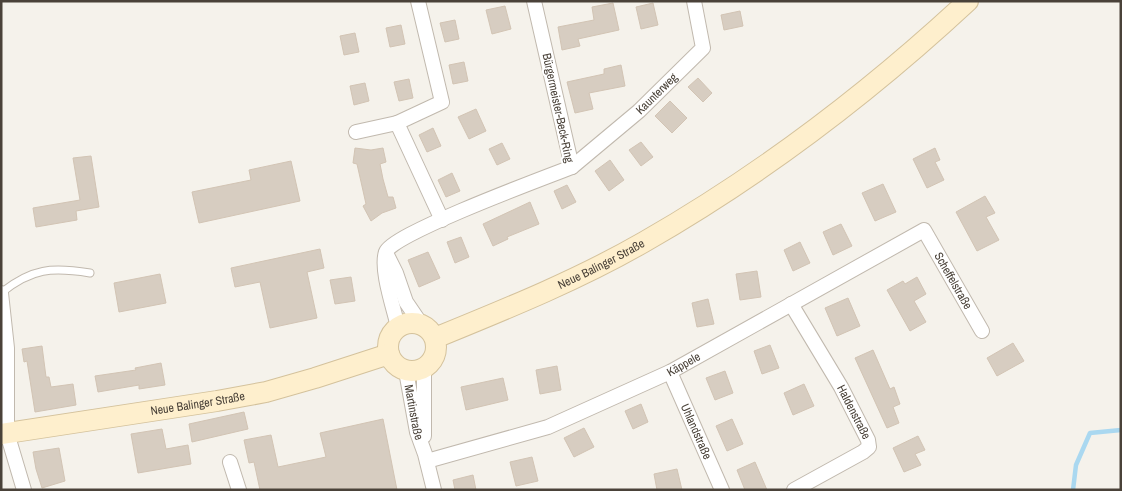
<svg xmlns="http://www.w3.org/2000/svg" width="1122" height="491" viewBox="0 0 1122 491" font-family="'Archivo Narrow',sans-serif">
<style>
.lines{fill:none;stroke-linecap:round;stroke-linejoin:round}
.stream{stroke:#aad8f0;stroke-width:4.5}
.building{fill:#d7cdc1;stroke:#d2c4b4}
.service-casing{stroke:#c1b9ae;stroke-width:9}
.minor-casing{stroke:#c1b9ae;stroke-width:16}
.secondary-casing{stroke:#d4c29c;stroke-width:22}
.service{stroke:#fff;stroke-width:7}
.minor{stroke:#fff;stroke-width:14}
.secondary{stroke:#feefcd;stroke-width:20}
.labels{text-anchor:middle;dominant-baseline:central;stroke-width:4;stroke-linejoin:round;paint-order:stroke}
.street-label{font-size:12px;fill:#4a4239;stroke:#fff}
</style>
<rect width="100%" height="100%" fill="#f5f2eb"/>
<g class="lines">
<path class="stream" d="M1073,490L1076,465L1090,433L1121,430"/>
</g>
<g class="building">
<path d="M613,3L619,30L578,39L580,46L562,50L558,27L594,20L592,7Z"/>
<path d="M653,3L658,25L641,29L636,7Z"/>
<path d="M505,6L511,29L492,34L486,10Z"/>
<path d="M740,11L743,26L724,30L721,15Z"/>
<path d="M455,20L459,39L445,42L440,23Z"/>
<path d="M401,25L405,44L390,47L386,28Z"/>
<path d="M355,33L359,52L344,55L340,36Z"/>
<path d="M464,62L468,81L453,84L449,65Z"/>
<path d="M621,65L625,86L589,93L593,109L575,113L567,82L604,74V69Z"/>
<path d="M698,78L712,93L703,102L688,87Z"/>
<path d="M409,79L413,98L399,101L394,82Z"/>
<path d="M365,83L369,101L354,105L350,86Z"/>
<path d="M670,101L687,118L672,133L655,116Z"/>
<path d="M476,109L486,131L469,139L458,117Z"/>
<path d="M433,128L441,146L427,152L419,135Z"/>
<path d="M641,142L653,157L641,166L629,150Z"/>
<path d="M502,143L510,159L497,165L489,149Z"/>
<path d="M355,148L371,150L383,148L386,162L380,164L383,179L388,197H393L396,208L382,213L371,221L363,206L366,204L357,164L353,163Z"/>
<path d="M935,148L940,160L935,162L944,180L927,188L913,159Z"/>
<path d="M91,156L99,207L76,211L77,220L36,227L33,208L80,200L73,158Z"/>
<path d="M610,160L624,180L609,191L595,171Z"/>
<path d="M291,161L300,201L199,223L192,192L251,180L249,170Z"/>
<path d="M452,173L460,191L446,197L438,180Z"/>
<path d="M883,184L896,212L875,221L862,193Z"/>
<path d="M567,185L576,202L562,209L554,191Z"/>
<path d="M985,196L995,213L986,217L999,240L977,251L956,212Z"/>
<path d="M530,202L539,224L507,237L508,239L493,246L483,224Z"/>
<path d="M841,224L852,246L833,255L823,232Z"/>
<path d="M461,237L469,257L455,263L447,242Z"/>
<path d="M800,242L810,263L793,271L784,250Z"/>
<path d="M320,249L324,268L307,272L317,318L270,328L260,282L235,287L231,268Z"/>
<path d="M428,252L440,278L419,287L408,260Z"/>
<path d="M757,271L761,297L740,300L736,274Z"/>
<path d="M160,274L166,303L119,312L114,283Z"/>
<path d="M351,277L355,301L335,304L330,280Z"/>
<path d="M917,277L926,294L914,301L926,322L910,331L887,290L903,281L905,284Z"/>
<path d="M848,298L860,326L837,336L825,308Z"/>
<path d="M708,299L714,324L697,327L692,303Z"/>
<path d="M1013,343L1024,361L997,376L987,358Z"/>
<path d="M770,345L779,368L762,374L754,351Z"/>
<path d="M42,346L46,377H49L51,387L73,384L76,405L35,412L27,361L24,362L22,349Z"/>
<path d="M873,350L890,389L894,387L900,404L893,407L899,423L887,428L855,358Z"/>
<path d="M161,363L165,385L139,389V385L98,392L95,376L136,370L135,368Z"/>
<path d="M557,366L561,390L540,394L536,370Z"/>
<path d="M725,371L733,393L715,400L706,378Z"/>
<path d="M503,378L508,400L466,410L461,387Z"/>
<path d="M804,384L814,406L793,415L784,393Z"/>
<path d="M641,404L648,422L633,429L625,411Z"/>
<path d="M244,412L248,429L192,442L189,424Z"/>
<path d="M383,419L397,490H260L254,462L249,463L244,440L271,435L278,467L326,457L320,433Z"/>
<path d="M732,419L743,444L727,451L716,426Z"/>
<path d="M584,428L594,447L574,457L564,438Z"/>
<path d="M162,429L166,449L188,445L191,464L138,473L131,434Z"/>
<path d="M918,436L925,450L915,454L921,465L904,472L893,448Z"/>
<path d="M59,448L65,481L42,488L36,469L33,452Z"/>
<path d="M532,457L538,481L516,486L510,462Z"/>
<path d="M755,462L767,490H745L737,470Z"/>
<path d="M677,469L682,490H657L654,474Z"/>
<path d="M473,475L476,490H455L453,480Z"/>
</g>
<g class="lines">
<defs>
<path id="service" d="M1,293C32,268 52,267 90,273"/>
<g id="minor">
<path d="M418,1L442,102L397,123L442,220"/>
<path d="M356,132L397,123"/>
<path id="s1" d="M572,167L639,111L703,48L694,1"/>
<path d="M386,253L396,273L406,302L421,324"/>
<path d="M1,293L7,348V433L24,490"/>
<path id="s2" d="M791,304L841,387L868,440L869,447L863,452L794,490"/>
<path d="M398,327C394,309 380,269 386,252C392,234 546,177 572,167L534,1"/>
<path d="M424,369V436"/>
<path id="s3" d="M406,371L417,432L425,454L434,490"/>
<path id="s4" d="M670,372L722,490"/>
<path id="s5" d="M427,461L548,427L670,372L924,230L982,331"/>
<path d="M230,462L239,490"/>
</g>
<g id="secondary">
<circle cx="412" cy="347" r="24"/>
<path id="s6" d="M435,338C506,309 578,280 644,242C761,175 869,93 968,1"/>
<path id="s7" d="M1,434L217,401L266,392L315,378L389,354"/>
</g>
</defs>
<use href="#service" class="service-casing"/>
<use href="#minor" class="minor-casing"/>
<use href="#secondary" class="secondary-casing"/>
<use href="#service" class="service"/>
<use href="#minor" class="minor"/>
<use href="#secondary" class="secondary"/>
</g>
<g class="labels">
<g class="street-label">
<text stroke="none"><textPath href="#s1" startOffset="112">Kaunterweg</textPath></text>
<text transform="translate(558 108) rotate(78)">Bürgermeister-Beck-Ring</text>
<text stroke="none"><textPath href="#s6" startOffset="182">Neue Balinger Straße</textPath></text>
<text stroke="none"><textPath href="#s5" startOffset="609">Scheffelstraße</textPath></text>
<text stroke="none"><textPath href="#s5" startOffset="275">Käppele</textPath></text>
<text stroke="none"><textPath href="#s7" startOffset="199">Neue Balinger Straße</textPath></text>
<text stroke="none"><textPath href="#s2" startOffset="125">Haldenstraße</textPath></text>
<text stroke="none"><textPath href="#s3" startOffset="42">Martinstraße</textPath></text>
<text stroke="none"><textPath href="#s4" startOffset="65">Uhlandstraße</textPath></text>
</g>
</g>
<rect width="1122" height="491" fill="none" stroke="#4a4239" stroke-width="5"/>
</svg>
